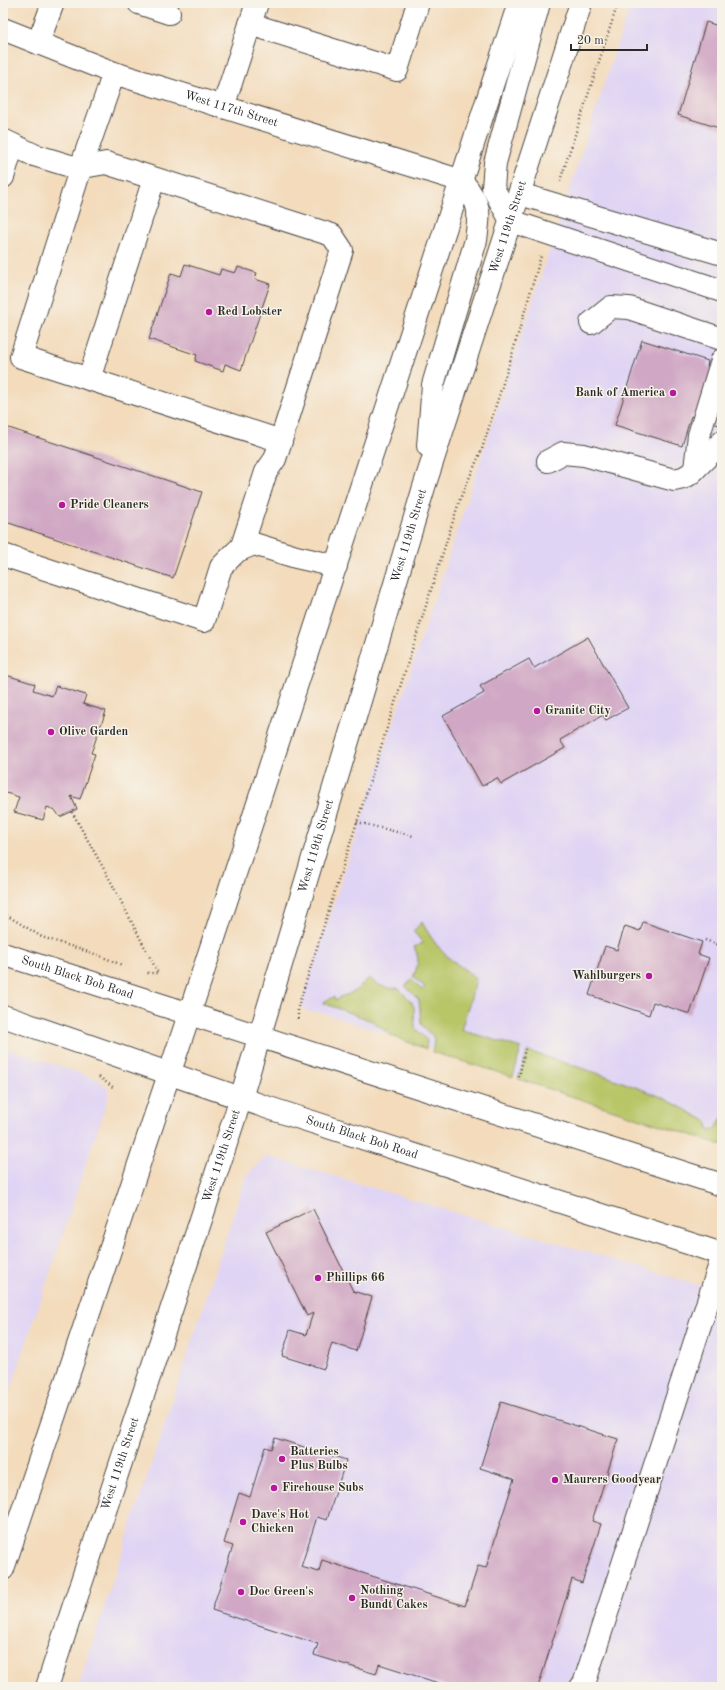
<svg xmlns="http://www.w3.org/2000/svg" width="725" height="1690" viewBox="0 0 725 1690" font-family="'Old Standard TT',serif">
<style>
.built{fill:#e0d4f4}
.green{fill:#b8c668;stroke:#72784a}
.building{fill:#d0a7c4}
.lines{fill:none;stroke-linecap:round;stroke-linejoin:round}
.minor-casing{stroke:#494541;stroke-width:24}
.major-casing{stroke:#494541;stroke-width:24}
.path{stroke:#494541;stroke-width:2.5;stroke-dasharray:1 3;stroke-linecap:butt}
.minor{stroke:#fff;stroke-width:22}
.major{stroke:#fff;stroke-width:22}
.poi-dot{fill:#b5179e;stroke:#f7f3e8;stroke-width:1.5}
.labels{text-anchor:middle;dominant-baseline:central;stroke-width:3;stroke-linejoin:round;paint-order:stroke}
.street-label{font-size:12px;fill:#2b2b2b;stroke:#f7f3e8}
.poi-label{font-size:12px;font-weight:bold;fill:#2b2b2b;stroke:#f7f3e8;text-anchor:start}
</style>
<rect width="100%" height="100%" fill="#f7f3e8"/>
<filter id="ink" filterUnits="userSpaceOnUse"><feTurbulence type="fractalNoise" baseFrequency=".025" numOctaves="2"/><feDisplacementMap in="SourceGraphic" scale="8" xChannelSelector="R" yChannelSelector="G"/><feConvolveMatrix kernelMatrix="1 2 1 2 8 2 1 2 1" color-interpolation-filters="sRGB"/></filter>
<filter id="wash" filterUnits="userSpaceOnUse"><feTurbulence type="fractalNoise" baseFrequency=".012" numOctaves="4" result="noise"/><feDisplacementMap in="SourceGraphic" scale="16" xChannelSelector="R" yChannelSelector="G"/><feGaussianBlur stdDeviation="0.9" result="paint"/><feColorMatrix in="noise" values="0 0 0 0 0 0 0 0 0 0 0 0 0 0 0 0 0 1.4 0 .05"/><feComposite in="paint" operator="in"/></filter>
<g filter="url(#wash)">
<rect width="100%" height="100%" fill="#f3dbbc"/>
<g class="built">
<path d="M631,3H722V1142L319,1012H307L302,1005L306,988Z"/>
<path d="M3,1047L99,1080L108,1088L109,1095L3,1413Z"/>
<path d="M266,1156L722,1292V1687H78L246,1176Z"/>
</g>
<g class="green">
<path d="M422,922C429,935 437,947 448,957C456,965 472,972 476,981L461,1030L521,1048L513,1077L432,1052C438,1029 428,1038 421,1023L419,1000L405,986L412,980L422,990L425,987L413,977C418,966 420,958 414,947L423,943L413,931Z"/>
<path d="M369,978C380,986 384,989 398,988L411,1001L414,1007L415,1028L427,1040L426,1049L392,1036L372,1021L323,1003V1002L334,997L335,1000L339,999V997C354,994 358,988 369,978Z"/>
<path d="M528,1051L606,1076L662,1097L708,1122V1128L711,1130L716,1129L722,1117V1145L518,1079Z"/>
</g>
<g id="blocks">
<g class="building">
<path d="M706,22L722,27V129L678,115Z"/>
<path d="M185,264L219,275L221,269L235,273L238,267L257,273L255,279L270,284L241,370L225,364L223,371L195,361L197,355L149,339L171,273L181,276Z"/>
<path d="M642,340L708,361L707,366L722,371V426L691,416L682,446L615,425Z"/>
<path d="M3,426L202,492L173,578L3,521Z"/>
<path d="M588,637L628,708L606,720L603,715L560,740L565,748L501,784L497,778L482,786L443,716L484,693L480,686L529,659L534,668Z"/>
<path d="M6,675L35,684L33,690L52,696L56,686L86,695L83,704L106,711L91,753L95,754L80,799L71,796L77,809L60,817L55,810L47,807L43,820L14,812L19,797L3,792V682Z"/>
<path d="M643,922L702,942L698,954L709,958L690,1014L653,1002L649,1015L589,995L605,946L617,950L625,926L640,931Z"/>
<path d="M313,1209L353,1291L372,1297L356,1351L332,1343L324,1369L282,1356L290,1330L306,1335L313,1313L307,1316L266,1232Z"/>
<path d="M501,1402L618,1439L592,1521L601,1524L582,1583L572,1579L538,1687H451L379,1664L376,1674L314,1655L318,1644L212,1610L233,1546L224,1543L239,1493L250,1497L265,1447L271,1449L275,1438L346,1460L327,1520L317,1517L301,1567L319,1572L322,1560L465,1606L478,1566L486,1568L514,1479L480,1468Z"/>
</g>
</g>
</g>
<g filter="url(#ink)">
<use href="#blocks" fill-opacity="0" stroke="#494541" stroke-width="1"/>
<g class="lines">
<defs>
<g id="minor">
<path d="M139,3L169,13"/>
<path d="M250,24L397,70L418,3"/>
<path id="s1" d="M3,29L114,73L462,181"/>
<path d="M38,43L53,3"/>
<path d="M114,73L81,167L21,357L281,441"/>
<path d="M223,107L257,3"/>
<path d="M3,140L34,155L77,168L106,163L332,235L342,250L275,459L266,472L241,549"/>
<path d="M3,177L13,145"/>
<path d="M520,194L722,254"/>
<path d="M511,221L722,291"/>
<path d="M591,323L611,307L629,308L722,339"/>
<path d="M89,379L154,179"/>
<path d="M548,461L563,453L584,455L674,480L683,478L690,474L722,442"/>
<path d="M695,469L699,435L722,360"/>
<path d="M3,555L204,621L221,567L237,551L254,544L296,557L336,566"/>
<path d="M581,1687L584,1684L722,1258"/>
</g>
<g id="major">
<path d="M511,221L493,188L495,163L539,3"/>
<path d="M428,446L433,385L476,240C480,210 481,205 462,181"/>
<path id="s2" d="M3,954L722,1185"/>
<path id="s3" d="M3,1016L269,1108L722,1254"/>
<path d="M3,1569L189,1015L519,3"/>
<path id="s4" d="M47,1687L241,1098L424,487L581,3"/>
</g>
</defs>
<use href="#minor" class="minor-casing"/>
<use href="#major" class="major-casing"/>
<g class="path">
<path d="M560,181L618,3"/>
<path d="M72,812L110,880L158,973H147"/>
<path d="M357,822L413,836"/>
<path d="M3,913L42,937L98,955L122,965"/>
<path d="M705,940L722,946"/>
<path d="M298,1019V1007L460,499L482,449L511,358L541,256"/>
<path d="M99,1077L114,1088"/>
<path d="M519,1077L525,1049"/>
</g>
<use href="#minor" class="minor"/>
<use href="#major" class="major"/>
</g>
</g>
<g class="poi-dot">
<circle cx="209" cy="312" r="4"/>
<circle cx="673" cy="393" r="4"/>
<circle cx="62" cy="505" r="4"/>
<circle cx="537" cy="711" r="4"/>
<circle cx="51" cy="732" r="4"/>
<circle cx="649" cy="976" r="4"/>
<circle cx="318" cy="1278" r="4"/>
<circle cx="282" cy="1459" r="4"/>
<circle cx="555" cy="1480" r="4"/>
<circle cx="274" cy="1488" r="4"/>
<circle cx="243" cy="1522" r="4"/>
<circle cx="241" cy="1592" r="4"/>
<circle cx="352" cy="1598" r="4"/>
</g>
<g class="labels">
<g class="street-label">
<text stroke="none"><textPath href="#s1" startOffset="242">West 117th Street</textPath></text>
<text stroke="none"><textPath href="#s4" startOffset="1531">West 119th Street</textPath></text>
<text stroke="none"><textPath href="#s4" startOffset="1207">West 119th Street</textPath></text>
<text stroke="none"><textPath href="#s4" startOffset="883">West 119th Street</textPath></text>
<text stroke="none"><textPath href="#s2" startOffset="78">South Black Bob Road</textPath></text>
<text stroke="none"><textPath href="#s3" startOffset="379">South Black Bob Road</textPath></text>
<text stroke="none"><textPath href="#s4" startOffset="559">West 119th Street</textPath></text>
<text stroke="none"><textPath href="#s4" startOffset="235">West 119th Street</textPath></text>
</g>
<g class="poi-label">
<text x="217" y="312">Red Lobster</text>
<text x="665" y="393" text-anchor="end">Bank of America</text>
<text x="70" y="505">Pride Cleaners</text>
<text x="545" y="711">Granite City</text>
<text x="59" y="732">Olive Garden</text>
<text x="641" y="976" text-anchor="end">Wahlburgers</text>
<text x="326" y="1278">Phillips 66</text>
<text x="290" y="1452">Batteries<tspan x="290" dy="14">Plus Bulbs</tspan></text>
<text x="563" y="1480">Maurers Goodyear</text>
<text x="282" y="1488">Firehouse Subs</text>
<text x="251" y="1515">Dave's Hot<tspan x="251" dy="14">Chicken</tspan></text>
<text x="360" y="1591">Nothing<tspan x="360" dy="14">Bundt Cakes</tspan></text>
<text x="249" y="1592">Doc Green's</text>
</g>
</g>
<rect width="725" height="1690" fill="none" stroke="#f7f3e8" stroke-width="16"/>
<path d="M571 44v6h76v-6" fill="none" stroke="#2b2b2b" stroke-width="2"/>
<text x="577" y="44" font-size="12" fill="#2b2b2b" stroke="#f7f3e8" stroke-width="3" paint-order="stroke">20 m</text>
</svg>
